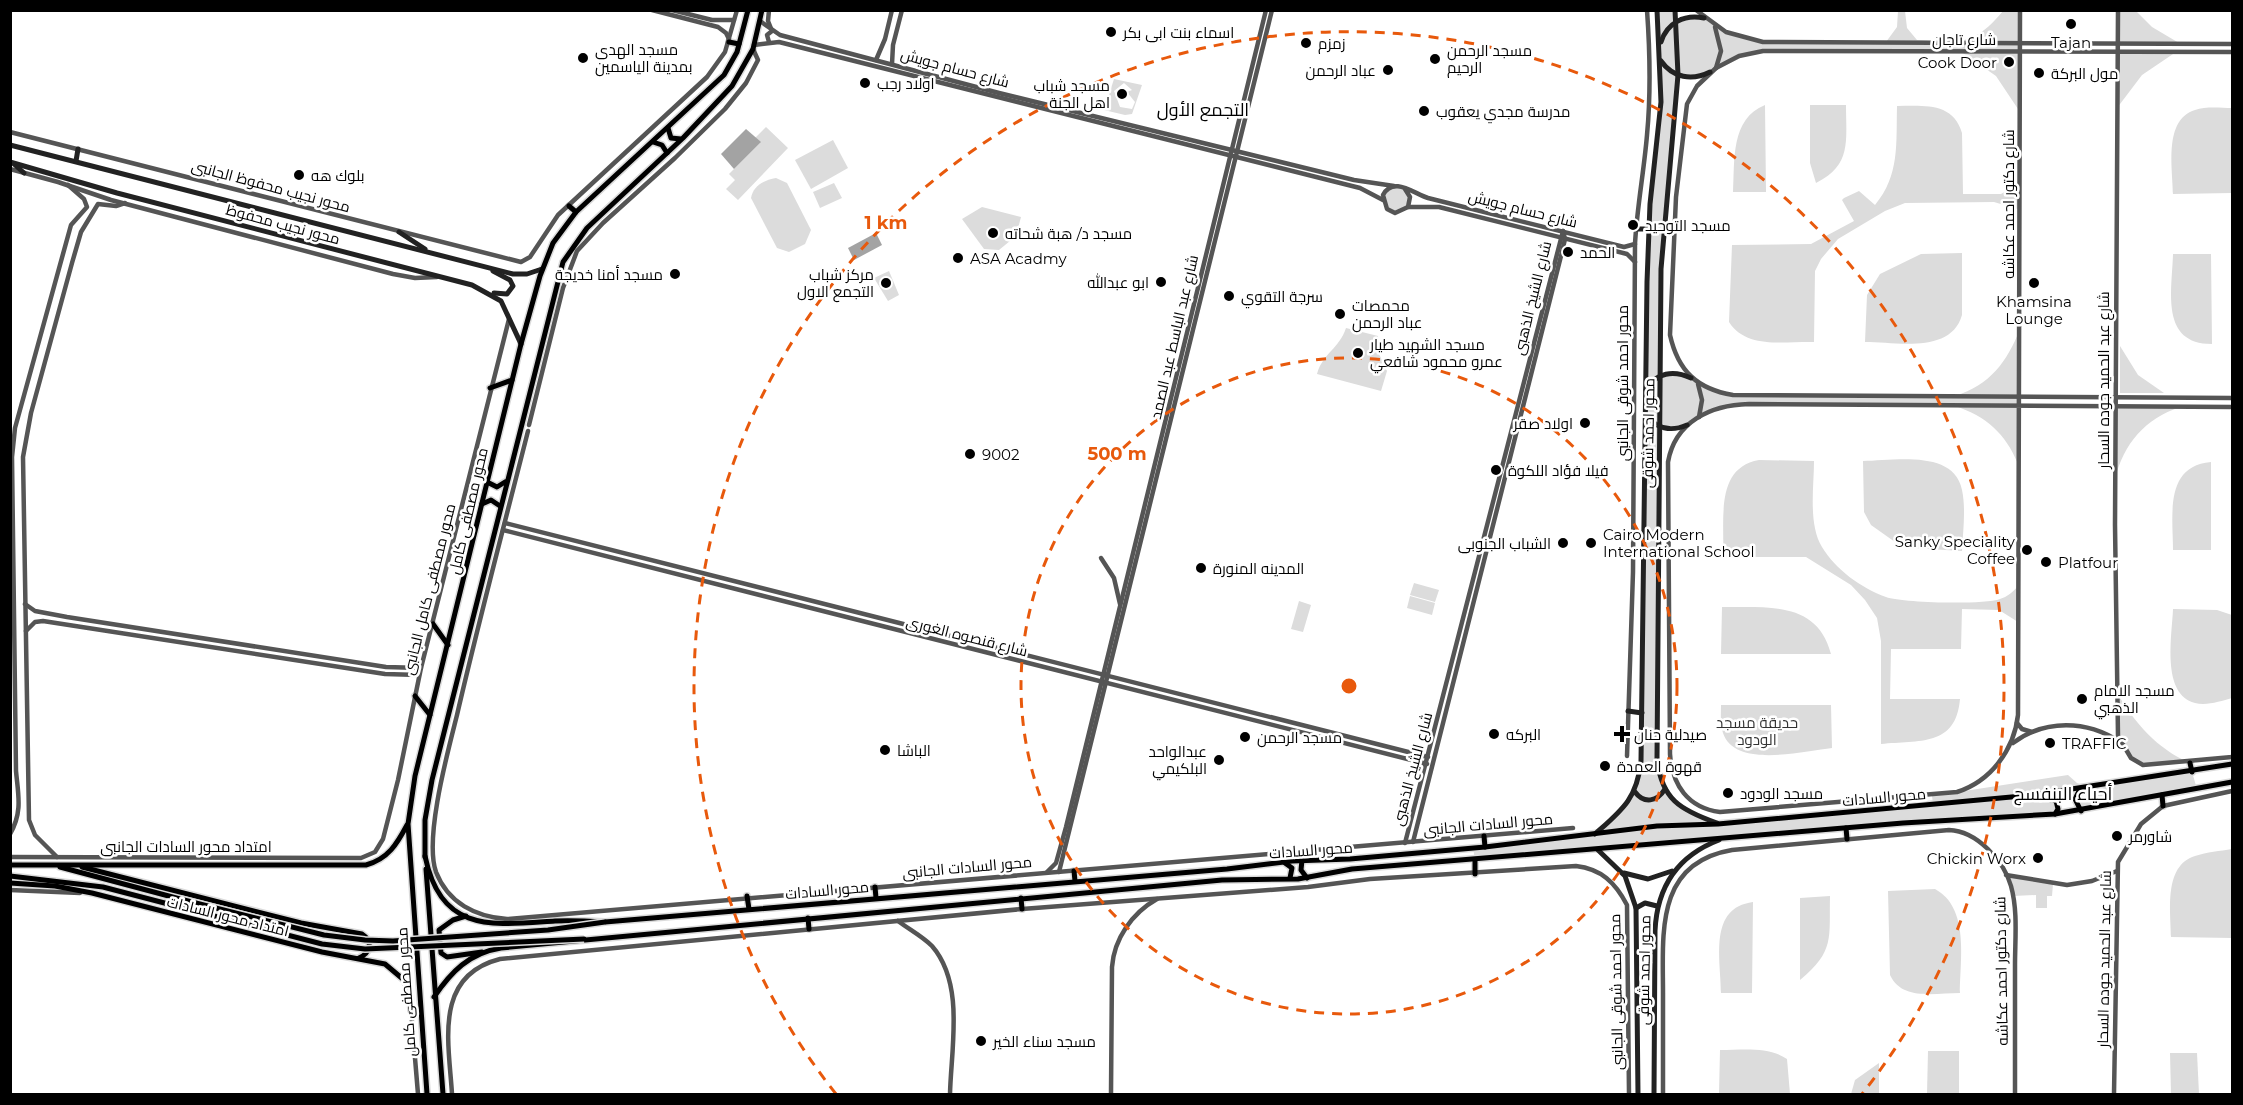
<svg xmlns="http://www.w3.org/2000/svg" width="2243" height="1105" viewBox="0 0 2243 1105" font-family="Montserrat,Cairo,sans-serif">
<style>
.green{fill:#dcdcdc;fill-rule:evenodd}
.water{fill:#a3a3a3}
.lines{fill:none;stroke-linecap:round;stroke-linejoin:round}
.primary-casing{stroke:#dbdbdb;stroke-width:8}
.tertiary{stroke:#555;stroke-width:4.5}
.secondary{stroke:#222;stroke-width:5}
.primary{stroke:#000;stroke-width:5}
.primary-bridge-casing{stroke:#dbdbdb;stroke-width:8;stroke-linecap:butt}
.primary-bridge{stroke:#000;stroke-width:5}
.ring{fill:none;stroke:#e8590c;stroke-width:3;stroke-dasharray:10 8}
.poi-dot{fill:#000;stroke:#fff;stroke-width:2}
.labels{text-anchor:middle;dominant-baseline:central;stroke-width:5;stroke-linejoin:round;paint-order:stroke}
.poi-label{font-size:15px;fill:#000;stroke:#fff;text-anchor:start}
.street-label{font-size:15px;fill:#000;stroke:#fff}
.park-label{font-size:15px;fill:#333;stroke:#fff}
.quarter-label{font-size:18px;fill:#000;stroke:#fff}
.centre{fill:#e8590c;stroke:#fff;stroke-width:3}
.ring-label{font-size:18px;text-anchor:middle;font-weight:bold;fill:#e8590c;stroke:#fff;stroke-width:5;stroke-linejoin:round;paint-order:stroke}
</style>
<rect width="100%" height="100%" fill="#fff"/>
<g class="green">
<path d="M2118,10L2136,11L2152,27L2179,43H2118Z"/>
<path d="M1657,11H1675L1676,21L1704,18L1715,26L1750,40L1886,42L1897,27L1898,11H1905L1907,28L1917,40C1959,43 1974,46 2003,11H2020V112L1996,76L1960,51L1751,53L1703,76L1678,75L1664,225L1661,375L1681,374L1720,393L1955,396C1990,385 2007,362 2020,329L2018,464C2006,434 1986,416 1955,406H1721L1687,425L1660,427L1657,741L1663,785L1679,805L1718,824L1933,804L1932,796L2068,775L2077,783L2090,788L2192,772L2197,789L2081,811L2077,807L2079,790L2033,795L2056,801L2055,814L1846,828L1475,860L1473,848L1595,834L1630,800L1639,775L1650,204L1659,127Z"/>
<path d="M2118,52H2176L2142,75L2117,108Z"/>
<path d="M1114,79L1142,85L1132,114L1125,115L1104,110ZM1124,83L1132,90L1127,92L1135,102L1132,109L1120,107L1114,91Z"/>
<path d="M1765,105L1766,192H1733C1735,161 1730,119 1765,105Z"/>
<path d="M1810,105H1846C1846,141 1852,165 1816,183L1810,163Z"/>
<path d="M1897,106C1924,106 1953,102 1962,133L1963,194H2001L2020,183L2021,210L1994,202L1905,203L1885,211L1838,239L1821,259L1815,271L1814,342C1786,341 1747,350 1729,322L1732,245L1811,244L1854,221L1842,200L1844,198L1859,191L1875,205C1900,175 1896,143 1897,106Z"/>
<path d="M2232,108V193L2173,194C2173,169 2163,120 2195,110C2206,106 2221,108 2232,108Z"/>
<path d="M766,127L788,148L738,200L726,189L735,180L729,174L760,143L755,138Z"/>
<path d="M833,140L848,168L811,189L795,160Z"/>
<path d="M776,178L787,183L811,230L805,244L789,252L777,248L751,198C753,186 764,180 776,178Z"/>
<path d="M834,183L842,198L820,208L813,192Z"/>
<path d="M1402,187L1410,197L1404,211L1390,212L1383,195L1389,188Z"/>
<path d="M982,207L1021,217L1016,236L999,250L984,249L962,219Z"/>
<path d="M1962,253V315C1951,354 1897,342 1865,342L1867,295L1880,274L1921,254Z"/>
<path d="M2173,254H2211L2212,344C2160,344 2172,291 2173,254Z"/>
<path d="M889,271L899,295L888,301L874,278Z"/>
<path d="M1346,328L1378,336L1379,354L1387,371L1381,391L1317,374C1323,353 1339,349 1346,328Z"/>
<path d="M2120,346L2138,375L2164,393H2120Z"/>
<path d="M2115,407H2180C2145,419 2124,443 2115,479Z"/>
<path d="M1759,460L1814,461C1814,487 1808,524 1822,547C1835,569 1861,588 1886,597C1902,603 1983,605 2000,599C2007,597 2013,592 2018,586V622L1999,610L1962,609L1961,649H1891L1890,699H1960C1956,747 1919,740 1881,744V641L1877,618L1865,600L1851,585L1806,557H1723C1725,521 1714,468 1759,460Z"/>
<path d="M1863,461C1893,461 1954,449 1962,490C1966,509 1963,531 1962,551L1911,548L1895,542L1871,525L1864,512Z"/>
<path d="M2211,462V550H2173C2173,516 2164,466 2211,462Z"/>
<path d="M1414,583L1439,590L1435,602L1410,595Z"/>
<path d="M1410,596L1435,603L1432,615L1407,608Z"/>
<path d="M1299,601L1311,605L1303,632L1291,629Z"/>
<path d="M1722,607C1767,608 1817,600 1831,654H1721Z"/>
<path d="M2173,609L2217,610L2232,615V698C2221,701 2207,706 2195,703C2161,694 2172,636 2173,609Z"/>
<path d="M2117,693C2136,724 2156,748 2190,763C2120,768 2120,760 2117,693Z"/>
<path d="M1721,705H1831L1832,748C1803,751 1735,769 1723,733C1720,724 1721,714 1721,705Z"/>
<path d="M2232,849V938L2171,937C2171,912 2163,866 2195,856C2207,852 2220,851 2232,849Z"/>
<path d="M2011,875L2053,884L2052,896H2047V908H2036V895L2013,896L2009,880Z"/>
<path d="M1935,889C1970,908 1960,960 1960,993C1935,993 1902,1001 1890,975L1888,891Z"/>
<path d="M1830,896C1829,938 1835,951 1800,980V898Z"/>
<path d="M1753,902L1752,993H1721C1721,959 1708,908 1753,902Z"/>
<path d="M1720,1050C1742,1050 1768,1046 1787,1059L1790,1094H1719Z"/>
<path d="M1928,1051H1959V1094H1927Z"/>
<path d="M2170,1053H2197L2199,1094H2171Z"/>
<path d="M1879,1063V1094H1851L1855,1080Z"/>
</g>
<g class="water">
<path d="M746,129L761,142L734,169L721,154Z"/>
<path d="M876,233L882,245L854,260L848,248Z"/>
</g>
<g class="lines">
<defs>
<g id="primary">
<path d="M729,42L739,44"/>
<path d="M668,128L671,138L681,139"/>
<path d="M653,142L662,145L667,153"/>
<path d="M569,206L576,212"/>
<path d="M490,388L512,380"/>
<path d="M487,482L497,487L505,482"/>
<path d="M482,504L491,500L500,506"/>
<path d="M433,624L448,645"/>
<path d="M415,696L430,715"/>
<path d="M2190,763L2192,772"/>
<path d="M2080,789L2075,799L2081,811"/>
<path d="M2162,795L2163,806"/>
<path d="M2034,796L2056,801L2058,809L2055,814"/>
<path d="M1846,828L1847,839"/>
<path d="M1484,836L1485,847"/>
<path d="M425,856C441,934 493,925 555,921C571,920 588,921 605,922L1227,869L1292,861L1350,859L1485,847L1657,826L1718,824L2033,795L2232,764"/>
<path d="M425,857V820L432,780L563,262L587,228L683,138L732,86L753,49L762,10"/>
<path d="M1302,860L1301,870L1307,878"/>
<path d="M1475,860V874"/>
<path d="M1285,863L1292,868L1290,878"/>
<path d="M10,865H366C388,859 397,844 407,825"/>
<path d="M60,867L180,899"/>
<path d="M82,867L301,923L362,934C374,942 370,953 359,958"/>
<path d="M426,869L443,1094"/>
<path d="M1074,871L1075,881"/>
<path d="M10,876L103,887L176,906"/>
<path d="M10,883L55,886L92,893L322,952L385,964L404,980L410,994L411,1010H420"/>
<path d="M875,887L876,898"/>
<path d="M747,896L749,909"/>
<path d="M1021,898L1022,909"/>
<path d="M466,916L453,920L439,930L441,953L447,957L482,952"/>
<path d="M808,918L809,929"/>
<path d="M434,997C451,972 469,953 501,948L1222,880L1298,879L1352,869L1903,823L2055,814L2232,782"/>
<path d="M427,1094L408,824L415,776L521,344L540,276L553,243L576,212L724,75L737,52L748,10"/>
</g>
</defs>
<use href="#primary" class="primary-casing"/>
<g class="tertiary">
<path d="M652,10L718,27L726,33L729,39"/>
<path d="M672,10L712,20H734"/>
<path d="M769,10L768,21L772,31L767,35L769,42"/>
<path d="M1696,10L1726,32L1763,42L2232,44"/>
<path d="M2020,10L2018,715C2014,750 1991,781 1957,792L1720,812C1688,808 1672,785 1670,754L1668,462C1675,422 1710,405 1749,404L2232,407"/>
<path d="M2118,10L2115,525L2118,736L2131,758L2143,765L2232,757"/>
<path d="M760,21L780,35L999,93L1354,180L1394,186"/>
<path d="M1715,27L1721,51L1716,68"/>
<path d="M754,45L779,42L1360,188L1383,200"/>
<path d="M2232,52L1763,51L1739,56L1716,68L1697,86L1687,104L1676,197L1670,335C1678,371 1697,389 1733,395L2232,398"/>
<path d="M876,60L885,39L892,10"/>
<path d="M892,64L893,45L902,10"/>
<path d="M10,132L521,262L530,257L558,215L707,77L725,52L737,10"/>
<path d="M10,169L58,182L111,200L393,274L415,278L437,277"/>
<path d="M1405,189L1410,197L1408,207L1395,213L1387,209L1383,195C1393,176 1413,193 1428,198L1624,247L1635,244"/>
<path d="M1408,207H1439L1627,254L1635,262"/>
<path d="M1698,384L1702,400L1699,417"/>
<path d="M529,425L563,288L577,251L603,223L675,158L725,109L746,83L758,60L753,49"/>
<path d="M528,431C504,526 479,620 457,715C448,751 424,838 436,872C448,903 476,917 507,919L1573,828"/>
<path d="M505,523L1428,757"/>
<path d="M503,530L1427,764"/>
<path d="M1101,558L1114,578L1120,604"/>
<path d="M25,604L35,611L67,617L386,667L421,668"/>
<path d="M26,631L35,622L43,621L385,674L419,675"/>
<path d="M2017,723L2022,729L2032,732"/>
<path d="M2013,743C2045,719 2087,720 2120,742"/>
<path d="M1627,756L1633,572L1635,244C1637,207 1644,171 1647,135C1651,93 1650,52 1647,10"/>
<path d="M10,834C23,812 18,794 16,771L12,457L15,428L71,225L87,207L84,199L68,185"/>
<path d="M1413,842L1562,252L1565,239L1563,231"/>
<path d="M1405,843L1563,231"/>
<path d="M10,857L361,858L375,852L383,839L398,780L421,668L509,319"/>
<path d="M57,857L35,835L29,820L23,457L31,413L72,263L81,232L98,204L116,206L125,203"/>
<path d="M1047,872L1056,863L1066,827L1266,10"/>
<path d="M1059,872L1272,10"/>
<path d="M2006,875L2067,885L2092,881L2117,871"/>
<path d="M10,890L80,893"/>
<path d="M898,921C910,930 922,936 932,946C965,984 951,1048 950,1094"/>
<path d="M411,1010L418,1094"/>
<path d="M452,1094C449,1043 433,976 500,959L1022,909L1308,887L1370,879L1576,866C1601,869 1615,882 1627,905L1629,1094"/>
<path d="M1111,1094L1112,967C1114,939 1132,913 1157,899"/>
<path d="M1663,1094C1663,1061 1663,1027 1663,993C1663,933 1655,863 1732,850L1949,830C1977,831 2004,861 2011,886C2018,911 2015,939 2015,965C2015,1008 2015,1051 2015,1094"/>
<path d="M2114,1094L2118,862L2141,824L2163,806L2232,791"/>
</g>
<g class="secondary">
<path d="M1675,10L1678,75L1661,269L1657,758C1661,799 1680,810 1717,823"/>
<path d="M1661,42C1667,23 1684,14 1704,18"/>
<path d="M1661,61C1673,78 1692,81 1710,72"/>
<path d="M10,145L513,274H527L542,269"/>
<path d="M76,161L78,149"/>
<path d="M10,162L117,193L472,285L501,301L521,344"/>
<path d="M14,164L24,173"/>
<path d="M1636,229H1649"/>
<path d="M399,232L425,249"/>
<path d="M493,271L510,280L513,286L507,294L494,293"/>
<path d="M1646,390C1656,372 1674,370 1691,378"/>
<path d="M1645,414C1656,429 1671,432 1687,425"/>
<path d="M1628,711L1642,713"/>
<path d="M1635,792C1644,804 1657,802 1665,789"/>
<path d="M1595,834C1622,810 1637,799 1641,761L1647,282L1650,204L1661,102L1657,10"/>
<path d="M1598,850L1625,876L1636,908L1638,1094"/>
<path d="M1624,873L1648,879L1672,871"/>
<path d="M1636,908L1645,903L1657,906"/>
<path d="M1654,1094L1655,931C1657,887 1677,856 1719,840"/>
</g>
<use href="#primary" class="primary"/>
<defs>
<g id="primary-bridge">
<path d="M180,899L324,935L365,940L393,941L548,930L605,922"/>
<path d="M176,906L322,944L365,949L584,939"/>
</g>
</defs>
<use href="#primary-bridge" class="primary-bridge-casing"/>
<use href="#primary-bridge" class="primary-bridge"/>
</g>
<g class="ring">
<circle cx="1349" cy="686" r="328"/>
<path d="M836 1094A655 655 0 1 1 1862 1094"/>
</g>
<g class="poi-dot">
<circle cx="2071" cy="24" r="6"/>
<circle cx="1111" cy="32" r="6"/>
<circle cx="1306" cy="43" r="6"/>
<circle cx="583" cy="58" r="6"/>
<circle cx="1435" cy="59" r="6"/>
<circle cx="2009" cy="62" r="6"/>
<circle cx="1388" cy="70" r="6"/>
<circle cx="2039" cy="73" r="6"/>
<circle cx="865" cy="83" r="6"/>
<circle cx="1122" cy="94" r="6"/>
<circle cx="1424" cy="111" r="6"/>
<circle cx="299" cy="175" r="6"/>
<circle cx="1633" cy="225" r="6"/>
<circle cx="993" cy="233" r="6"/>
<circle cx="1568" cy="252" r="6"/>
<circle cx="958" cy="258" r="6"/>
<circle cx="675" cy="274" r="6"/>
<circle cx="1161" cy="282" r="6"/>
<circle cx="886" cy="283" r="6"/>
<circle cx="2034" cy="283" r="6"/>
<circle cx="1229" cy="296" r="6"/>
<circle cx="1340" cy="314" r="6"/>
<circle cx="1358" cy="353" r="6"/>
<circle cx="1585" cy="423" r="6"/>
<circle cx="970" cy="454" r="6"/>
<circle cx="1496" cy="470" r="6"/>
<circle cx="1563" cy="543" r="6"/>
<circle cx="1591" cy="543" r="6"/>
<circle cx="2027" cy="550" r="6"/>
<circle cx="2046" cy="562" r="6"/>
<circle cx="1201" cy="568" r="6"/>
<circle cx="2082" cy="699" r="6"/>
<circle cx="1494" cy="734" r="6"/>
<path d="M1619 725h6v6h6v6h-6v6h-6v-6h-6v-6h6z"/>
<circle cx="1245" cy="737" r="6"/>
<circle cx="2050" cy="743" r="6"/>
<circle cx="885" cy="750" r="6"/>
<circle cx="1219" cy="760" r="6"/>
<circle cx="1605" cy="766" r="6"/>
<circle cx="1728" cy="793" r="6"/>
<circle cx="2117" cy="836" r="6"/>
<circle cx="2038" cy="858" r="6"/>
<circle cx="981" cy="1041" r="6"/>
</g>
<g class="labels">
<g class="poi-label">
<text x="1123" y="32">اسماء بنت ابى بكر</text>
<text x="2071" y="42" text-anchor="middle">Tajan</text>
<text x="1318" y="43">زمزم</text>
<text x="595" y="49">مسجد الهدى<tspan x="595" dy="17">بمدينة الياسمين</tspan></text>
<text x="1447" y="50">مسجد الرحمن<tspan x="1447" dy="17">الرحيم</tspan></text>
<text x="1997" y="62" text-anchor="end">Cook Door</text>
<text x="1376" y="70" text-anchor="end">عباد الرحمن</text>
<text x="2051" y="73">مول البركة</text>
<text x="877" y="83">اولاد رجب</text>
<text x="1110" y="85" text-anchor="end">مسجد شباب<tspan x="1110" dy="17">اهل الجنة</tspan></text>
<text x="1436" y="111">مدرسة مجدي يعقوب</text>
<text x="311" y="175">بلوك هه</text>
<text x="1645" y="225">مسجد التوحيد</text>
<text x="1005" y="233">مسجد د/ هبة شحاته</text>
<text x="1580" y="252">الحمد</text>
<text x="970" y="258">ASA Acadmy</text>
<text x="663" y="274" text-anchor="end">مسجد أمنا خديجة</text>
<text x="874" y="274" text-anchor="end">مركز شباب<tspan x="874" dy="17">التجمع الاول</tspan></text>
<text x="1149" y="282" text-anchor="end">ابو عبدالله</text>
<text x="1241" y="296">سرجة التقوي</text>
<text x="2034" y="301" text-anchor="middle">Khamsina<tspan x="2034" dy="17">Lounge</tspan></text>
<text x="1352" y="305">محمصات<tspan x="1352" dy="17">عباد الرحمن</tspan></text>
<text x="1370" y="344">مسجد الشهيد طيار<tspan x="1370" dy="17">عمرو محمود شافعي</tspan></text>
<text x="1573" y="423" text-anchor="end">اولاد صقر</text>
<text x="982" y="454">9002</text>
<text x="1508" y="470">فيلا فؤاد اللكوة</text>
<text x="1603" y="534">Cairo Modern<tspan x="1603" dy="17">International School</tspan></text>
<text x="2015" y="541" text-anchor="end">Sanky Speciality<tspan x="2015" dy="17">Coffee</tspan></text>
<text x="1551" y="543" text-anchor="end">الشباب الجنوبى</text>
<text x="2058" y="562">Platfour</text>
<text x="1213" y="568">المدينه المنورة</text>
<text x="2094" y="690">مسجد الامام<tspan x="2094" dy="17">الذهبي</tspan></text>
<text x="1506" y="734">البركه</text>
<text x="1634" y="734">صيدلية حنان</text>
<text x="1257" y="737">مسجد الرحمن</text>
<text x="2062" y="743">TRAFFIC</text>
<text x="897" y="750">الباشا</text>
<text x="1207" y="751" text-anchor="end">عبدالواحد<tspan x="1207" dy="17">البلكيمي</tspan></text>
<text x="1617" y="766">قهوة العمدة</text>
<text x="1740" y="793">مسجد الودود</text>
<text x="2129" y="836">شاورمر</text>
<text x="2026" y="858" text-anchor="end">Chickin Worx</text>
<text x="993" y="1041">مسجد سناء الخير</text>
</g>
<g class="street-label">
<text x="1964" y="39">شارع تاجان</text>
<text transform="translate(955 68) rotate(15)">شارع حسام جويش</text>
<text transform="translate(271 186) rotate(15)">محور نجيب محفوظ الجانبى</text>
<text transform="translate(2008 204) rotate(-90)">شارع دكتور احمد عكاشه</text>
<text transform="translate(1523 209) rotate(14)">شارع حسام جويش</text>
<text transform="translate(283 224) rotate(15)">محور نجيب محفوظ</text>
<text transform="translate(1532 298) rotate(-76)">شارع الشيخ الذهبى</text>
<text transform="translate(1174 337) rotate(-77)">شارع عبد الباسط عبد الصمد</text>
<text transform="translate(2103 380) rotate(-90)">شارع عبد الحميد جوده السحار</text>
<text transform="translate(1622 383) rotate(-90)">محور احمد شوقى الجانبى</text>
<text transform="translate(1648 433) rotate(-89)">محور احمد شوقى</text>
<text transform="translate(468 511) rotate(-77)">محور مصطفى كامل</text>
<text transform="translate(429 589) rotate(-76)">محور مصطفى كامل الجانبى</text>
<text transform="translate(967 636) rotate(14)">شارع قنصوه الغورى</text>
<text transform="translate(1412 769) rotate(-75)">شارع الشيخ الذهبى</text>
<text transform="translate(1884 797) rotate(-5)">محور السادات</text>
<text transform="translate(1488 824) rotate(-5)">محور السادات الجانبى</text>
<text x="186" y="846">امتداد محور السادات الجانبى</text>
<text transform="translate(1311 850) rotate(-4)">محور السادات</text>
<text transform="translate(967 867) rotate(-5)">محور السادات الجانبى</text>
<text transform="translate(827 890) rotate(-5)">محور السادات</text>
<text transform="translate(228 916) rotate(14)">امتداد محور السادات</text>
<text transform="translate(2104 959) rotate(-89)">شارع عبد الحميد جوده السحار</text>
<text transform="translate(1644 970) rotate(-89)">محور احمد شوقى</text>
<text transform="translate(2001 971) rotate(-91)">شارع دكتور احمد عكاشه</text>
<text transform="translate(406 992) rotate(-94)">محور مصطفى كامل</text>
<text transform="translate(1616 992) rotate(-91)">محور احمد شوقى الجانبى</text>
</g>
<g class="park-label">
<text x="1757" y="722">حديقة مسجد<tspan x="1757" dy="17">الودود</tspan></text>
</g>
<g class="quarter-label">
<text x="1203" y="110">التجمع الأول</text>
<text x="2063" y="794">أحياء البنفسج</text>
</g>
</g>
<circle cx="1349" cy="686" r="9" class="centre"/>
<g class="ring-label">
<text x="886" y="229">1 km</text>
<text x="1117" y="460">500 m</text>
</g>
<rect width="2243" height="1105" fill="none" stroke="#000000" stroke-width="24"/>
</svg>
